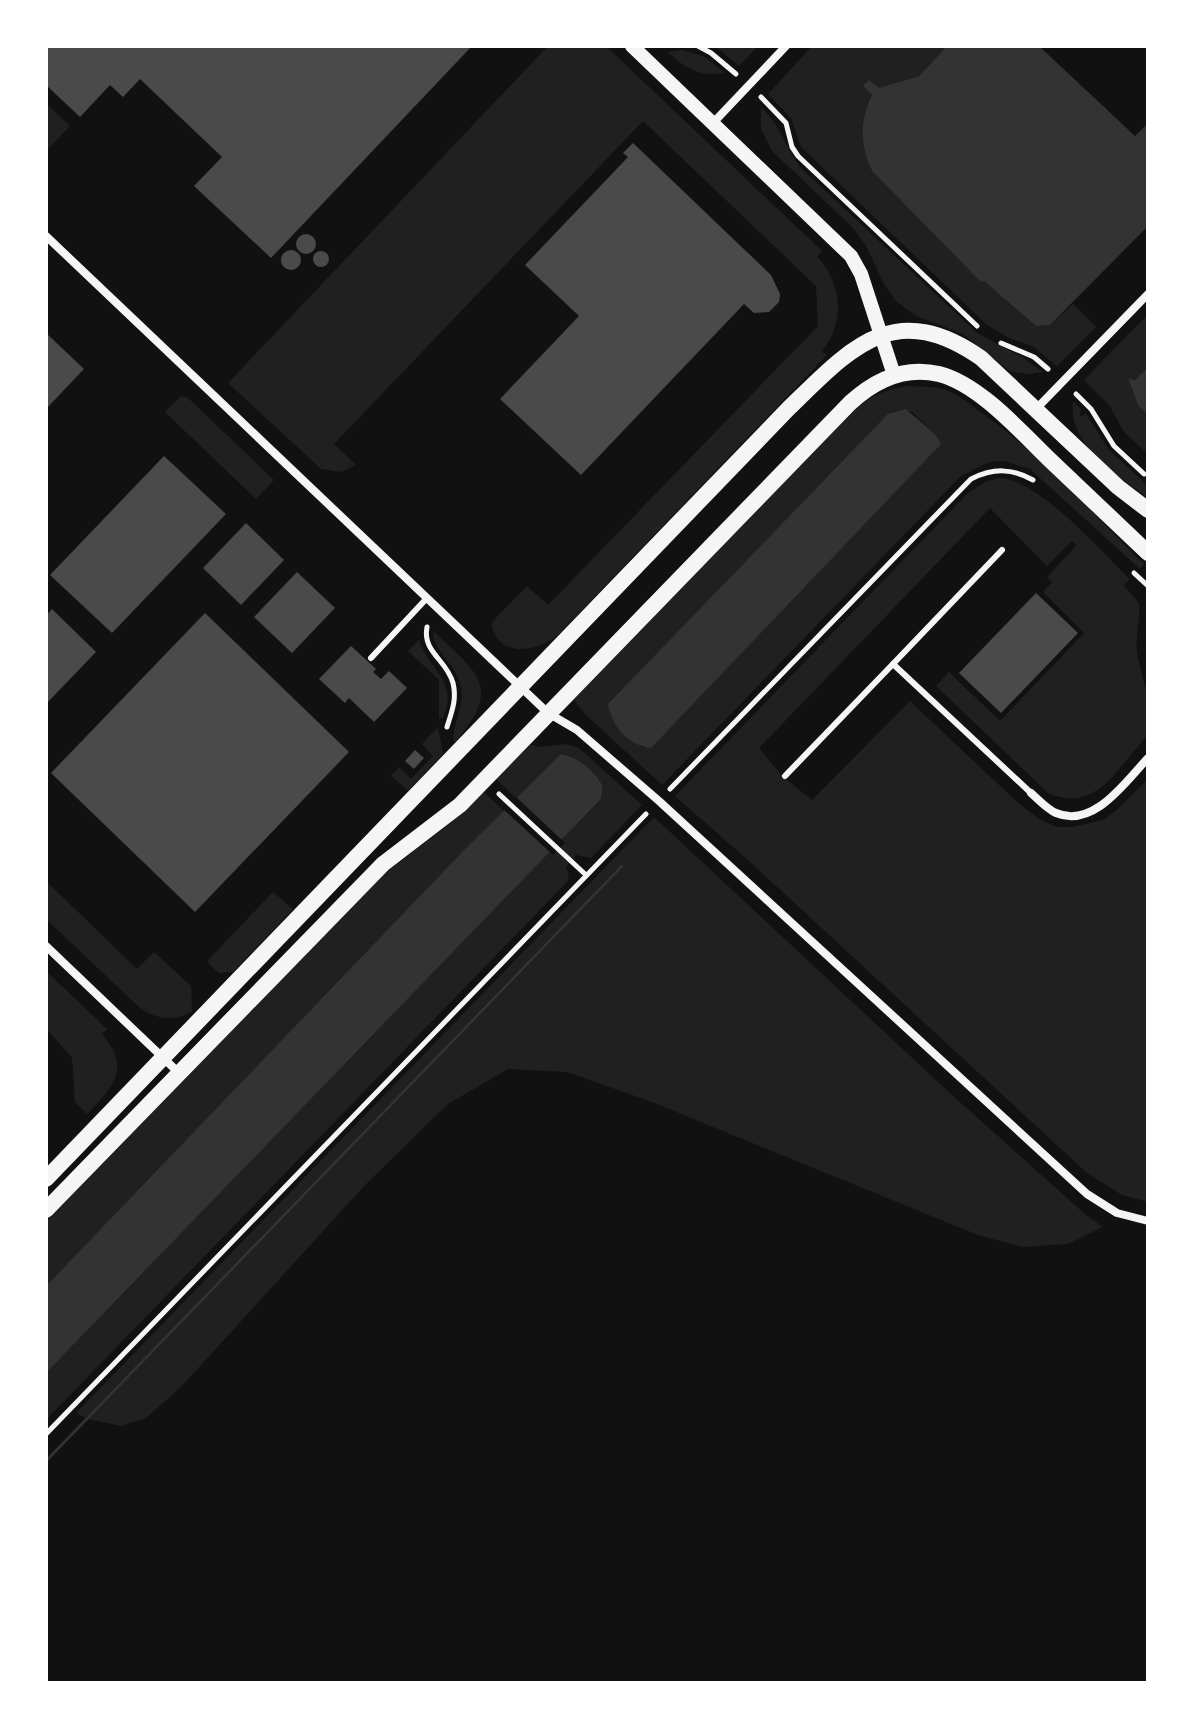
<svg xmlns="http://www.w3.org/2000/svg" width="1194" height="1729" viewBox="0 0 1194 1729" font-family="'Libre Baskerville',serif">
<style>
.green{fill:#202020;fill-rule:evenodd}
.water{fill:#333}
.pier{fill:#111}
.building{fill:#4a4a4a}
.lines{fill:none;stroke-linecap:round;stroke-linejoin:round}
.path{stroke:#f5f5f5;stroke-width:5}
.service{stroke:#f5f5f5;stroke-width:6}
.minor{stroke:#f5f5f5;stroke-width:8}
.tertiary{stroke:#f5f5f5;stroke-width:14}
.secondary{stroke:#f5f5f5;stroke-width:16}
</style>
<rect width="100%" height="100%" fill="#111"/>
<g class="green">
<path d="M548,46H606L822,251L817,256C842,283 846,322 822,351L827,355L558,635C539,651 500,659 492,627L493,621L527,586L548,605L818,326L816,286L643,121L334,444L356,465L341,472L321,469L228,383Z"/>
<path d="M715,46H758L739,66Z"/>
<path d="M812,46H947L919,76L878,89L863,86L872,95C859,121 860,145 872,171L981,281H984L1036,326L1050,325L1073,304L1096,327L1057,366L1034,347L1007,337L987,325L801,147L791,118L768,94Z"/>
<path d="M682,50L703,56L725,73C699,77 686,69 668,52Z"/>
<path d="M46,103L70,126L46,151Z"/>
<path d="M761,107C779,123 786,148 800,167L977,333L1022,357L1043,372L1028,374L1011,372L963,334L916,316L896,301L884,284L865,244L853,228L772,151L761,129Z"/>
<path d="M1148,314V367L1135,380L1129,378C1133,394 1136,403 1148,415V454L1124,432L1109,405L1084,380Z"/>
<path d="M909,386C921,387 934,386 946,390C961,396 974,407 987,417C1045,459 1093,514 1144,564L1140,569L1030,469L1004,461L989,462L961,476L662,785L586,715L573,699L845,417C865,400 882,389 909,386ZM911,411L935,434L644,748L625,736Z"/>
<path d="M180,397H187L274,480L256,499L165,412Z"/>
<path d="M1073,401L1082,410L1079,414L1082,417L1085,413L1088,417L1109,450L1148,486V498C1117,474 1068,446 1073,401Z"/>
<path d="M999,478C1039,479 1100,551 1130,579L1124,586L1139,603C1141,619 1135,635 1137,652C1141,679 1154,703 1148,731C1146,740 1135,749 1130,756C1107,784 1087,810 1048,793L936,686L949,672L1000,721L1084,633L1043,592L1052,582L1047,577L1077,545L1072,541L1047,566L990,508L759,748L783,777L812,800L910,701L1017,802L1039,819L1056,827H1072L1103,820L1118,809L1148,779V1202L1122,1195L1086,1172L750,862L675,796L968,493L985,482Z"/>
<path d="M433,631C478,673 504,688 454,743C451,725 465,709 461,687C457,664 432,651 433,631Z"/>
<path d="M419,640C428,669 460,682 443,718H439V680L408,651Z"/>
<path d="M438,727L443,754L408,791L391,776L399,767L411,779L433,756L422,744Z"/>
<path d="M566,744L579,748L642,805L591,858L576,855L566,867L569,874L567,882L46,1420V1373L601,799L603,786L588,767L561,754L517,799L495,778L531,745L539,747Z"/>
<path d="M483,791L505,812L463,851L46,1286V1222L375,881L451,823Z"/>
<path d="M654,817L951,1094L1086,1215L1103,1227L1068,1244L1023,1247L978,1235L652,1102L567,1072L508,1069L448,1104L365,1185L182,1386L146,1418L121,1426L88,1419L623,867L621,865L86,1418L76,1413Z"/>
<path d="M46,881L137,969L154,952L191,986L192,1012C174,1021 157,1020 140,1008L46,919Z"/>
<path d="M273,892L293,909L233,972L219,973L209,964L208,960Z"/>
<path d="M46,971L107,1029L102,1034C132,1068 113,1087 87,1114L75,1102L72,1058L46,1028Z"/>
</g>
<g class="water">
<path d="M947,46H1039L1135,136L1148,123V226L1050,325L1036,326L984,281L981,282L872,171C860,145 859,121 872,95L863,86L869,80L879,88L919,76Z"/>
<path d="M1148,367V415L1138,405L1128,378L1135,380Z"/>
<path d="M906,409L935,434L941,444L651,748C627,745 612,726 608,704L888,414Z"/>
<path d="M561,754C580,758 593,770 603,786L601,799L46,1373V1286L463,851Z"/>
<path d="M621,865L624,866L46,1463V1459Z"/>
</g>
<path class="pier" d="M515,796L565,843L553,855L503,809Z"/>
<g class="building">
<path d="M46,46H472L271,258L194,186L222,157L140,79L123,97L110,85L80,117L46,85Z"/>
<path d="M633,143L771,275L780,294L779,302L769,312L754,313L744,304L581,475L500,399L579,316L525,265L628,157L623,153Z"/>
<circle cx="306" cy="244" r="10"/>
<circle cx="291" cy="260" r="10"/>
<circle cx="321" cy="259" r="8"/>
<path d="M46,333L84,369L46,409Z"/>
<path d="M164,456L226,514L112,633L50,575Z"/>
<path d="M246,523L284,560L241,605L203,568Z"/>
<path d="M297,572L335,608L292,653L254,617Z"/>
<path d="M1036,593L1078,633L1001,713L959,673Z"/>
<path d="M52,609L96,652L46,704V616Z"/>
<path d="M205,613L349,752L195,912L51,773Z"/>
<path d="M351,646L376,669L373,672L381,679L389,671L407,688L374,722L349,698L345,703L319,679Z"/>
<path d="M415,750L424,758L414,769L405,761Z"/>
</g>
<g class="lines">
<g class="path">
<path d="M698,46L711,53L736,74"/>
<path d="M761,97L786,123L792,147L798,156L977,326"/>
<path d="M1001,343L1034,357L1048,369"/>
<path d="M1076,394L1091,409L1114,446L1144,474"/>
<path d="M1134,573L1148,586"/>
<path d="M427,627C422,652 447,660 453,683C457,699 452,711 447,727"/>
<path d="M670,789L971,479C993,468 1012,468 1033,480"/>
<path d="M499,794L586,875"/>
<path d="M46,1434L646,814"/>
</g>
<g class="service">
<path d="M1002,550L893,664L1031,793"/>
<path d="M371,658L427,598"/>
<path d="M785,776L893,664"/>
</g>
<g class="minor">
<path d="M713,123L786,46"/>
<path d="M46,236L548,713L577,730L659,801L1087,1194L1117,1213L1148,1221"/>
<path d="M1036,409L1148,294"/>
<path d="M1031,793C1039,800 1047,809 1056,813C1094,829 1126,781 1148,758"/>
<path d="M46,946L178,1072"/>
</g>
<path class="tertiary" d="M632,46L851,256L861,274L894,375"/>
<g class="secondary">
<path d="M46,1179L788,409C850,349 893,297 981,358L1118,487L1148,510"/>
<path d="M46,1210L383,864L460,805L850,403C875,380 905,366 939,374C979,384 1021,432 1050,460C1083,491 1115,522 1148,553"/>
</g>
</g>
<rect width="1194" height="1729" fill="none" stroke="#ffffff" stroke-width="96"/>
</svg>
